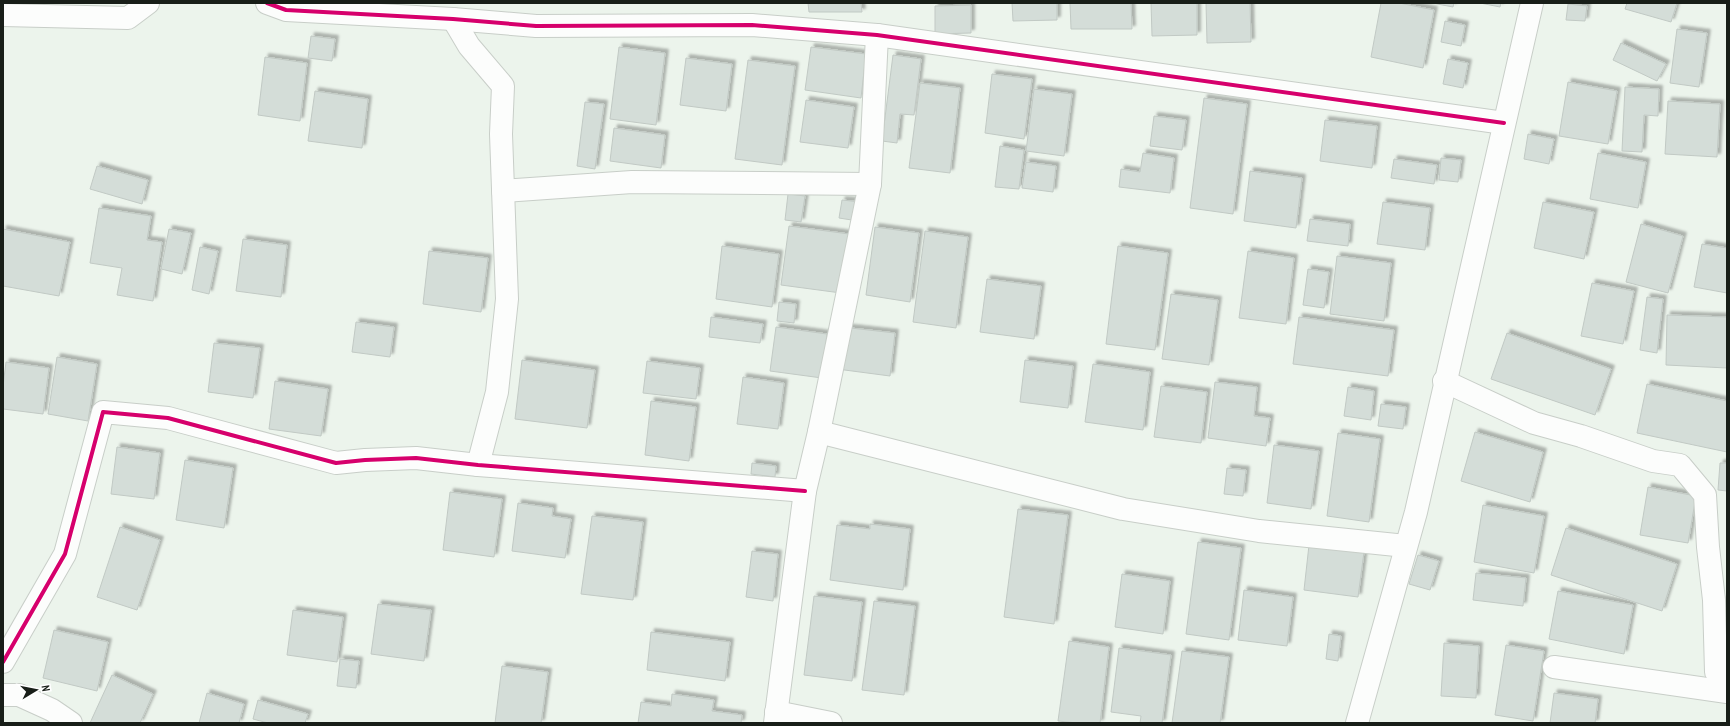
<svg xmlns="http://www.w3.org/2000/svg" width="1730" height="726" viewBox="0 0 1730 726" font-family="'PT Sans Narrow',sans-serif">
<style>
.building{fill:#d4ddd8;stroke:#c1c9c4;filter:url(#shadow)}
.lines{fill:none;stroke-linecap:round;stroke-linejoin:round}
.minor-casing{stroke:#c8cec8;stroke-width:24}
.minor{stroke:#fcfdfc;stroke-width:22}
.cycleway-casing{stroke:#fff;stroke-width:6}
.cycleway{stroke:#d6006c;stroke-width:4}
</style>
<defs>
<filter id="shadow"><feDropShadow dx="3.5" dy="-3.5" stdDeviation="1" flood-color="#0004"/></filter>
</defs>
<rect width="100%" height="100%" fill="#ecf4ec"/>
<g class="building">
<path d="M808,3H861L862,12H809Z"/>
<path d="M1012,3H1057V20L1013,21Z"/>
<path d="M1070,3H1131L1132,29H1071Z"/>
<path d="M1151,3H1197V35L1152,36Z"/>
<path d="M1206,3H1250L1251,42L1207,43Z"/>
<path d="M1381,3H1399L1434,10L1423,68L1371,57Z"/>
<path d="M1432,3H1454L1453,7Z"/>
<path d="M1480,3H1501L1500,7Z"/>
<path d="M1627,3H1677L1671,22L1625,9Z"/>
<path d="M1568,4L1587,6L1585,21L1566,20Z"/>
<path d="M971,5V33L935,34V6Z"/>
<path d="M1445,21L1465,25L1461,46L1441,42Z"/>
<path d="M1677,29L1707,33L1699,87L1670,83Z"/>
<path d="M311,36L335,39L332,61L308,58Z"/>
<path d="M1621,43L1666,64L1657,81L1613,60Z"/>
<path d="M619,47L665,53L656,125L610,119Z"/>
<path d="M811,47L866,54L861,98L805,90Z"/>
<path d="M893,55L921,59L914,115L900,114L897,143L882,141Z"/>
<path d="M265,57L307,63L300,121L258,115Z"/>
<path d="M686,58L732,64L726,111L680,105Z"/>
<path d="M1448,59L1468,63L1463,88L1443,84Z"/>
<path d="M748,60L795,66L782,165L735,159Z"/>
<path d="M992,74L1032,79L1024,139L985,133Z"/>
<path d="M1568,82L1617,91L1608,144L1559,136Z"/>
<path d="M920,83L960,88L950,173L909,168Z"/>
<path d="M1625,87L1659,89L1658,116L1644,115L1642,152L1622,151Z"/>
<path d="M1034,89L1072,94L1064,156L1026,151Z"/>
<path d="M315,91L368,99L362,148L308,141Z"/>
<path d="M1204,98L1247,104L1233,214L1190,208Z"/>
<path d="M806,100L854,107L848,148L800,142Z"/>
<path d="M1668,101L1720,104L1717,157L1665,154Z"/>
<path d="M585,102L604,104L595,169L577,166Z"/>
<path d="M1154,116L1186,120L1182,150L1150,146Z"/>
<path d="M1325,120L1377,126L1372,168L1320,161Z"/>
<path d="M614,128L665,135L661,168L610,161Z"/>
<path d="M1528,134L1554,139L1549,164L1524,159Z"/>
<path d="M1000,146L1024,150L1019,189L995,187Z"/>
<path d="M1143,153L1174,158L1170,193L1119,187L1121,169L1140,172Z"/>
<path d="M1598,153L1646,162L1638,208L1590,199Z"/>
<path d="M1441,158L1461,160L1458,182L1439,180Z"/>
<path d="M1394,159L1437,165L1434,184L1391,178Z"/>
<path d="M1026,162L1056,166L1053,192L1022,188Z"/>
<path d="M97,166L148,180L142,204L90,189Z"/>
<path d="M1250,171L1302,178L1296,228L1244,221Z"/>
<path d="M788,194L805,196L801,222L785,220Z"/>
<path d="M842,200L861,202L858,221L839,218Z"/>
<path d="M1383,202L1430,208L1425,250L1377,244Z"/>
<path d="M1543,202L1594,212L1584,259L1534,248Z"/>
<path d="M99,208L151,216L147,240L162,242L153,301L117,295L122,268L90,263Z"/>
<path d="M1310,219L1350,224L1348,246L1307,241Z"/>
<path d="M1641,224L1683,236L1668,293L1626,282Z"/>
<path d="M789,226L849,234L841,293L781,285Z"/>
<path d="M875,227L919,233L910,302L866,295Z"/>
<path d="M3,229L70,242L59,296L3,286Z"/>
<path d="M169,229L191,233L182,274L161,269Z"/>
<path d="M925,231L968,237L956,328L913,322Z"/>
<path d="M243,239L287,245L281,297L236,291Z"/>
<path d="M1702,244L1727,248V293L1694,287Z"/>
<path d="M722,246L779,254L772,307L716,299Z"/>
<path d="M1118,246L1168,253L1155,350L1106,344Z"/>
<path d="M200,247L218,251L209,294L192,290Z"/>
<path d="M429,251L488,258L481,312L423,304Z"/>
<path d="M1248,251L1294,258L1286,324L1239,318Z"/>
<path d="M1337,256L1391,263L1384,321L1330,314Z"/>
<path d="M1308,269L1329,272L1324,308L1303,305Z"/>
<path d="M987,279L1041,286L1034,339L980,332Z"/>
<path d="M1592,283L1634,291L1623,344L1581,336Z"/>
<path d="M1171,294L1218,300L1209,365L1162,359Z"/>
<path d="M1647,297L1663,299L1657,353L1640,350Z"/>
<path d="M779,302L796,304L794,323L777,321Z"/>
<path d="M1667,315L1727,317V368L1666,365Z"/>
<path d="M711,317L763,324L760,343L709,337Z"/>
<path d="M1299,317L1394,330L1388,376L1293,364Z"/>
<path d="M356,322L394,327L390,357L352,352Z"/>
<path d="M776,327L827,334L822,378L770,371Z"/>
<path d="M842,327L895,333L890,376L837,369Z"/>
<path d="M1507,333L1611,369L1595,415L1491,379Z"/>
<path d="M214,343L260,348L253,398L208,392Z"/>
<path d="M57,357L97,364L88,421L48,414Z"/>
<path d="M522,360L595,370L587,428L515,419Z"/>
<path d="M1025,360L1073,366L1068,408L1020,402Z"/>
<path d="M647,361L700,368L696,399L643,393Z"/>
<path d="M6,362L49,368L43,414L3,409V386Z"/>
<path d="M1093,364L1150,372L1143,430L1085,422Z"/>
<path d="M743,377L784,383L778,429L737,424Z"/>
<path d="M275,381L328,389L321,436L269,429Z"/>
<path d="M1215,382L1257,387L1254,416L1270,418L1266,446L1208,438Z"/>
<path d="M1647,384L1727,401V452L1637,433Z"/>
<path d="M1161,386L1207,392L1201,443L1154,437Z"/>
<path d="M1348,387L1374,391L1371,420L1344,416Z"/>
<path d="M651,401L696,407L689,461L645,455Z"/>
<path d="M1381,404L1406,407L1403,429L1378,426Z"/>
<path d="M1475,432L1543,452L1530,502L1461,481Z"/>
<path d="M1338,433L1380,439L1369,522L1327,516Z"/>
<path d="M1274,445L1319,451L1311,509L1267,503Z"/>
<path d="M117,447L160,453L154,499L111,494Z"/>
<path d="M185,460L233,468L224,528L176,520Z"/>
<path d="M752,463L776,466L775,477L751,474Z"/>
<path d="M1720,463H1727V491L1718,490Z"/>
<path d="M1227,468L1246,470L1243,496L1224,494Z"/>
<path d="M1648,487L1696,496L1688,543L1640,535Z"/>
<path d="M450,492L502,499L494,557L443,550Z"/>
<path d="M518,503L553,508L552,516L571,519L565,558L512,551Z"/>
<path d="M1483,505L1544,516L1534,573L1474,562Z"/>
<path d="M1018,509L1068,515L1054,624L1004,617Z"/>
<path d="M592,516L643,522L633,600L581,594Z"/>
<path d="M870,524L910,529L903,590L830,580L837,525L870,529Z"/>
<path d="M120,527L160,540L137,610L97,597Z"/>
<path d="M1566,528L1677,564L1662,611L1551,575Z"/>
<path d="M1198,542L1241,548L1229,640L1186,634Z"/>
<path d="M1309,545L1364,552L1358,597L1304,590Z"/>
<path d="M752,551L778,554L773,601L746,597Z"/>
<path d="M1418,555L1439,561L1430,590L1409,584Z"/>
<path d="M1476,573L1526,578L1523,606L1473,600Z"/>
<path d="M1122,574L1170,581L1163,634L1115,627Z"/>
<path d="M1244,590L1293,597L1287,646L1238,640Z"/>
<path d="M1558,591L1633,605L1624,654L1549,639Z"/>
<path d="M814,596L862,602L852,681L804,675Z"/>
<path d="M1727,600V628H1726L1722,601Z"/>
<path d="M874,601L915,606L904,695L862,690Z"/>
<path d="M378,604L431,610L424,661L371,654Z"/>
<path d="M293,610L343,617L337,662L287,655Z"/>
<path d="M54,630L108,642L97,691L43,678Z"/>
<path d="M651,632L730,642L725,681L647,670Z"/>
<path d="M1329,634L1341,636L1338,661L1326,659Z"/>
<path d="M1069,641L1109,647L1100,723H1077L1058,721Z"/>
<path d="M1444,643L1479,646L1476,698L1441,696Z"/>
<path d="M1506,645L1544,651L1533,721L1495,715Z"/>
<path d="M1119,648L1171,655L1162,723H1140L1141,716L1111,712Z"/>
<path d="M1182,651L1229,657L1220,723H1172Z"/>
<path d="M340,659L359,661L356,688L337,686Z"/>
<path d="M502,666L548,672L541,723H495Z"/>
<path d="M112,675L153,694L140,723H90Z"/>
<path d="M207,693L244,704L239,723H199Z"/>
<path d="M1554,693L1598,699L1595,723H1550Z"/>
<path d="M672,694L714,700L712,711L742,715L741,723H638L641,702L671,706Z"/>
<path d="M258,700L308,714L305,723H268L253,719Z"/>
</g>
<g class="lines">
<defs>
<g id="minor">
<path d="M267,3L286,10L453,19L536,26L752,25L877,35L1504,123"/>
<path d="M3,15L128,18L148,3"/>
<path d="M453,19L469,46L503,86L501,134L507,299L497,392L478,465"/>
<path d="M503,191L632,182L870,184"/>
<path d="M1444,381L1534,423L1581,436L1653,461L1680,465L1705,495L1708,547L1714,600L1716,672L1727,686"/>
<path d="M819,432L870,184L877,35"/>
<path d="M3,662L65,554L103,412L168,418L336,463L365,460L416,458L478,465L805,491"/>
<path d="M1554,667L1727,692"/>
<path d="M3,695H19L52,710L71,723"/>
<path d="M776,712L831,723"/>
<path d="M775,723L805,491L819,432L1123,509L1259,531L1406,546"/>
<path d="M1357,723L1416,512L1532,3"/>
</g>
</defs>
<use href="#minor" class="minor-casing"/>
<use href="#minor" class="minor"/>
<defs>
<g id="cycleway">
<path d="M267,3L286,10L453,19L536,26L752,25L877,35L1504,123"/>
<path d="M3,662L65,554L103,412L168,418L336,463L365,460L416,458L478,465L805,491"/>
</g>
</defs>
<use href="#cycleway" class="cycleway-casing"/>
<use href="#cycleway" class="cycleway"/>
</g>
<rect width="1730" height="726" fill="none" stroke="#181e18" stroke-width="8"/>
<g transform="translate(36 690) rotate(80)" stroke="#ffffff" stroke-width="3" paint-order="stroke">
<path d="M0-3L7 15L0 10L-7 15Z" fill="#181e18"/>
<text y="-6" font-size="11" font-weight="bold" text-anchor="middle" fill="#181e18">N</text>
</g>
</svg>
